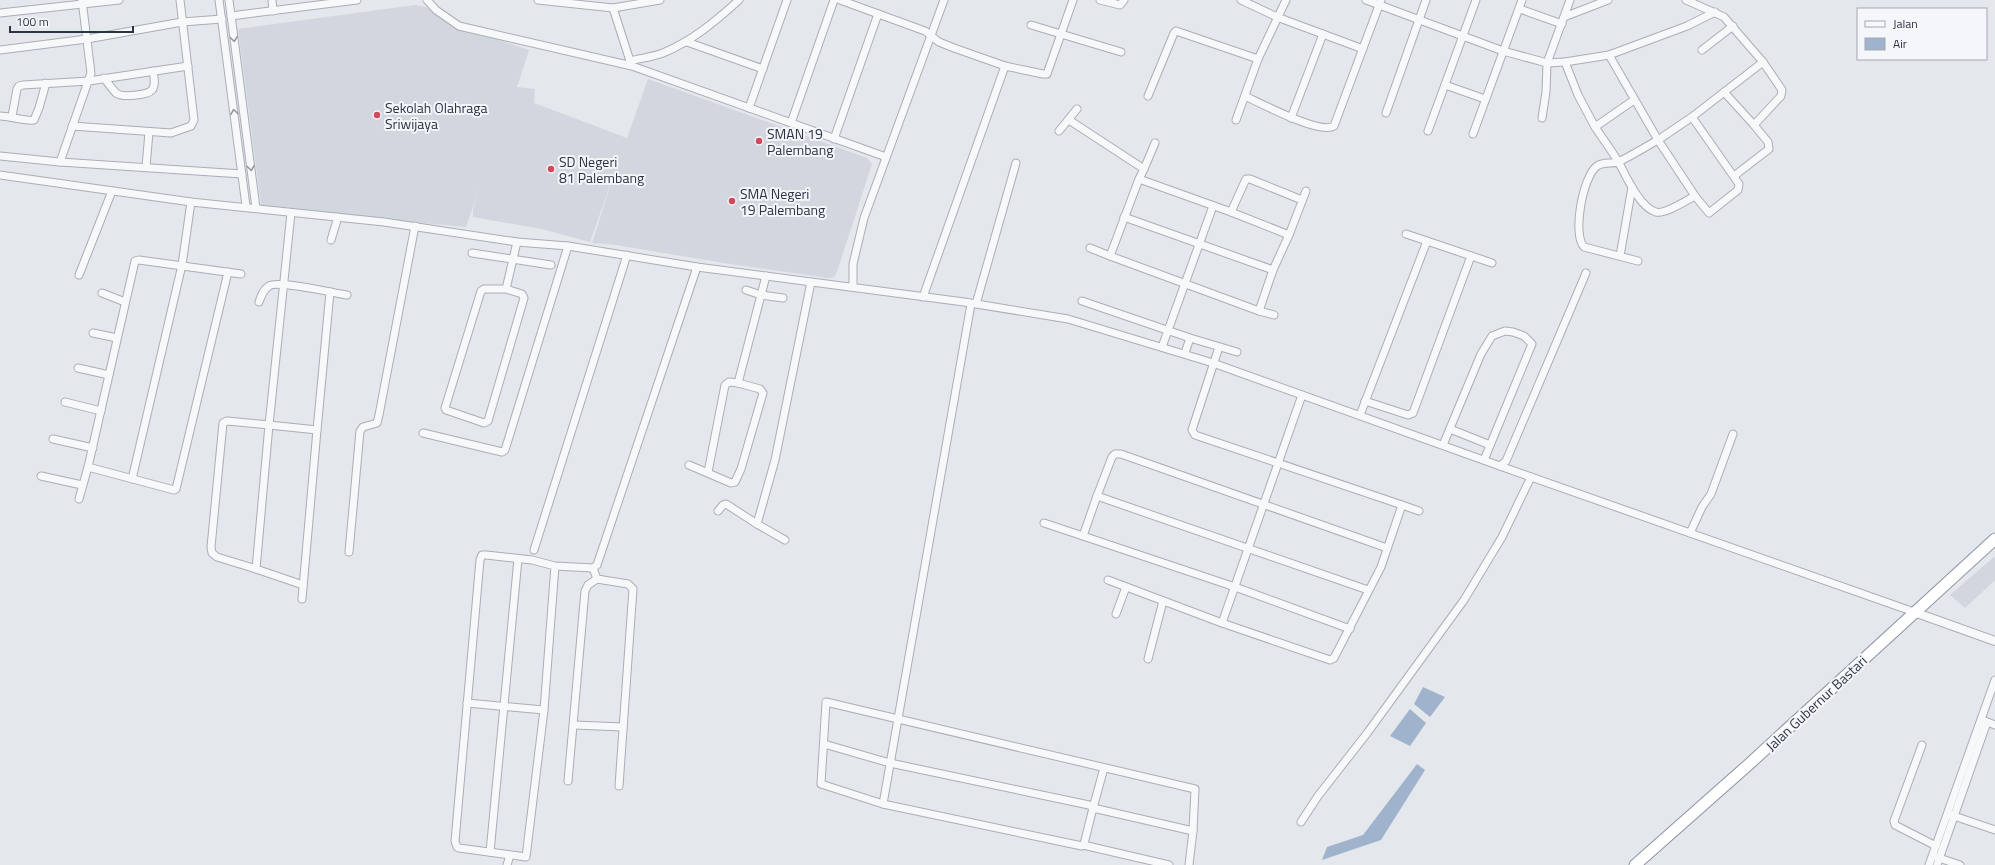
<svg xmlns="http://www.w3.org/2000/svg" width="1995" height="865" viewBox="0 0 1995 865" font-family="'Titillium Web',sans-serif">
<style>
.built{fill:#d2d6de}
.water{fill:#9fb4cc}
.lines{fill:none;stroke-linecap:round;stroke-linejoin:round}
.minor-casing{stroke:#a9aeb7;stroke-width:9}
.tertiary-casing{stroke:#a9aeb7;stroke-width:10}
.trunk-casing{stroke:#8b94a3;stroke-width:13}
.minor{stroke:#f7f8fa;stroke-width:7}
.tertiary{stroke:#f7f8fa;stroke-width:8}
.trunk{stroke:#fff;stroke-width:11}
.oneway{stroke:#9196a0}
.poi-dot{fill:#d1495b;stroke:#f4f6f9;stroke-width:1.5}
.labels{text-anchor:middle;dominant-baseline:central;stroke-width:4;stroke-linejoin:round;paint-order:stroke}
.poi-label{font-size:14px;fill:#2b3445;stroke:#f4f6f9;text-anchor:start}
.street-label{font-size:14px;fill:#2b3445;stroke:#f4f6f9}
</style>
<rect width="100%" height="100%" fill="#e4e7ec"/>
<g class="built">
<path d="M415,5L426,7L454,27L465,32L493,38L529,50L517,87L535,89L534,103L627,138L648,79L867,158L872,164L837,272L834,277L829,278L730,264L616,245L592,243L615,171L590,242L542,229L473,217V209L480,186L466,227L292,211L261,205L238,29Z"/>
<path d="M1995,556V580L1965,608L1950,595Z"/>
</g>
<g class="water">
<path d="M1423,687L1445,697L1430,717L1414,704Z"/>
<path d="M1410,709L1426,723L1410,746L1390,736Z"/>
<path d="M1417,764L1425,770L1381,840L1322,860L1327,847L1363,835Z"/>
</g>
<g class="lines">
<defs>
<g id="minor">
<path d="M219,0L246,206"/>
<path d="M229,0L256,208"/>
<path d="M272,0L273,11"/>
<path d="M427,0L436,10L459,26L632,66L886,157"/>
<path d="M538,0L613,8L660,0"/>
<path d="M840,0L925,31L939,42L954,48L1005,66L1043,74H1047L1048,71L1073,0"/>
<path d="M1100,0L1120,5L1124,0"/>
<path d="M1241,0L1277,17L1363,49"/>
<path d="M1366,0L1503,51L1547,63L1565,62L1609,55L1687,26L1715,12"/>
<path d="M1686,0L1724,17L1763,62L1782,90L1781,96L1754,125L1768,142L1769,149L1734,176"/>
<path d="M613,8L631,64"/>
<path d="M1520,9L1562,24"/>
<path d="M0,13L119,0"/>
<path d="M231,16L357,0"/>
<path d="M1564,17L1608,0"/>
<path d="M1031,25L1121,52"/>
<path d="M687,42L763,69"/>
<path d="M0,50L87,39L182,22L222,19"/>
<path d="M1702,50L1733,26"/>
<path d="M1609,55L1658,140L1692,117L1739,184L1738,190L1709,213L1695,196"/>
<path d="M630,61C641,58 653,57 663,53C692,41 716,21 739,0"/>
<path d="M1565,62L1578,95L1595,127L1634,100"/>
<path d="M104,78C108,83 112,89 116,93C122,98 148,95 152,90C156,85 154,77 153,71"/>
<path d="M1445,85L1485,99"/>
<path d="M1724,92L1754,125"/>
<path d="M1148,96L1174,33L1176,31L1258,59"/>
<path d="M1245,96C1260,103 1320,135 1334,126L1381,0"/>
<path d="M749,108L787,0"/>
<path d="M1386,113L1426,0"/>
<path d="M0,116C9,116 28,122 34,120L39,108L46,83"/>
<path d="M12,116L17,89L19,86L23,85L89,81L188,66"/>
<path d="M1692,117L1763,62"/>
<path d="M1291,118L1323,34"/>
<path d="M1542,118L1546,92L1547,63L1570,0"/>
<path d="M1069,120L1144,169L1139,179"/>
<path d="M1236,120L1258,59L1286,0"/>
<path d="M791,123L834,0"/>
<path d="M72,126L171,133L191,126L194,120L180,0"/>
<path d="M1595,127C1603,139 1612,151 1619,163C1626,176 1640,208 1656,212C1664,215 1687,200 1695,196L1658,140C1645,147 1633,155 1620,161C1613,165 1605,161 1597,166C1583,176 1572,234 1584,247L1638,261"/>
<path d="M1059,131L1077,109"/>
<path d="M1428,131L1476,0"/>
<path d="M1473,134L1522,0"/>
<path d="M834,139L878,14"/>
<path d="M0,156L60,162L91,73L82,0"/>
<path d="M60,162L242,174"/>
<path d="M146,167L149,132"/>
<path d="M1144,169L1155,143"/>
<path d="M0,175L191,202L384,222L517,242L568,246L697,267L964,302L1068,319L1213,363L1500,466L1914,612"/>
<path d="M1231,212L1246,179H1250L1302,200"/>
<path d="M291,213L269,425L317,430L302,599"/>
<path d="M1124,217L1273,270L1289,235"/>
<path d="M1406,234L1427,241"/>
<path d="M331,240L338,217"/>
<path d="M1090,248L1110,256"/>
<path d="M472,253L551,265"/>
<path d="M1620,256L1632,187"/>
<path d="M79,275L112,191"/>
<path d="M853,287V264L864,218L944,0"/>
<path d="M506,289H484L481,291L445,408L446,410L484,423L488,421L524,298L522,294L506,289L517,242"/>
<path d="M746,290L761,295L783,298"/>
<path d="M102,293L125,302"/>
<path d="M923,297L1005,66"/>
<path d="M1082,301L1190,338L1237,352"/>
<path d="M259,302C261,296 263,290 269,286C278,280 334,293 347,295"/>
<path d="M976,304L1016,163"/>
<path d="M1259,311L1273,270"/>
<path d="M1274,315L1259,311L1110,256L1139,179L1231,212L1289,235L1306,191"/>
<path d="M93,333L117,338"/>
<path d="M1162,347L1213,206"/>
<path d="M1219,347L1192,430L1195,435L1402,505L1381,567L1334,658L1330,660L1222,623C1249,547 1275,471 1302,395"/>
<path d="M1185,353L1190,338"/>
<path d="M78,368L109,375"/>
<path d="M1365,401L1408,415L1413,413L1471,256"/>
<path d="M65,402L101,411"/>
<path d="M1360,415L1427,241L1492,263"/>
<path d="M227,421L269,425L256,569L217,557L212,553L211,547L223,423Z"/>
<path d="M1450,429L1490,445"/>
<path d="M317,430L330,292"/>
<path d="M423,433L502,452L505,450L568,246"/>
<path d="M53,439L93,448"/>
<path d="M1443,445L1481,354L1492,336L1505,331L1513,332L1524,336L1532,344L1484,460"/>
<path d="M689,465L731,483L735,482L741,469L763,393L760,389L738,383L766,276"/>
<path d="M1500,466L1506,461L1509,454L1586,273"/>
<path d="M88,467L135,261L139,260L241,274"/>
<path d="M708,472L725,385L729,382L738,383"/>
<path d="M41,476L82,485"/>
<path d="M132,479L182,265L191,202"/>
<path d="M1097,496L1083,536L1235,587L1350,629"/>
<path d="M79,499L88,467L174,490L176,489L228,272"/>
<path d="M1402,505L1419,511"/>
<path d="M718,511L723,505L726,504L757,524L775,460L811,282"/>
<path d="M1044,523L1083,536"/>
<path d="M757,524L785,540"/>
<path d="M1690,533L1702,507L1711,494L1733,434"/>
<path d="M534,550L627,255"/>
<path d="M349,552L360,431L363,427L377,423L379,415L415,226"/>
<path d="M555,566L532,560L486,555H482L480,560L455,841L457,847L459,848L526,857L544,710L555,566L593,568L597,565L697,267"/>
<path d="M256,569L303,585"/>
<path d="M597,579L628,584L633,589L619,786"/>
<path d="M1108,580L1222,623"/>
<path d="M1368,590L1097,496L1112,457L1115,454H1121L1387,548"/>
<path d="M1116,614L1126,587"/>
<path d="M1148,659L1163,601"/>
<path d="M467,703L544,710"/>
<path d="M1982,720L1995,725"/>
<path d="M574,725L623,727"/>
<path d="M824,744L890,763L1089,805L1093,808L1084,844L1082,846L883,804L821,784L826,702L1195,789L1193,831L1093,808L1104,768"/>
<path d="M1922,745L1894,821L1895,825L1936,846"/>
<path d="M568,781L585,591L588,585L597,579L593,568"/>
<path d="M883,804L971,304"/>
<path d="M1951,815L1995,830"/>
<path d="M1301,822L1318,796L1368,732L1464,600L1502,537L1531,477"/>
<path d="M1083,845L1169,865"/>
<path d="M490,852L518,559"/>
<path d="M1936,857L1960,865"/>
<path d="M507,865L510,855"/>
<path d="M1189,865L1193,831"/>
<path d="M1929,865L1995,680"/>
<path d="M1937,865L1987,722"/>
</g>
<path id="tertiary" d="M1914,612L1995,641"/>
<path id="trunk" d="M1635,865L1747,766L1995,539"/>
</defs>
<use href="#minor" class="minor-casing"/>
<use href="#tertiary" class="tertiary-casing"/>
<use href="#trunk" class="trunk-casing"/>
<use href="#minor" class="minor"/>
<use href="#tertiary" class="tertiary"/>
<use href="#trunk" class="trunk"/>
</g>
<defs><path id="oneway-chevron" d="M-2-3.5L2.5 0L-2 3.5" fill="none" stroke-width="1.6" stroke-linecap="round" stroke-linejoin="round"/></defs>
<g class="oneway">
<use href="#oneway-chevron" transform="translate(234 39) rotate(82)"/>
<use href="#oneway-chevron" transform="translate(234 112) rotate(-98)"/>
<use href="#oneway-chevron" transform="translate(251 168) rotate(82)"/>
</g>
<g class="poi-dot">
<circle cx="377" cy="115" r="4"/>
<circle cx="759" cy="141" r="4"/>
<circle cx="551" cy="169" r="4"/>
<circle cx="732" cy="201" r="4"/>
</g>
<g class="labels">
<g class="poi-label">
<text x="385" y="107">Sekolah Olahraga<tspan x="385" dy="16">Sriwijaya</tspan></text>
<text x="767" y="133">SMAN 19<tspan x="767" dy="16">Palembang</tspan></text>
<text x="559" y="161">SD Negeri<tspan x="559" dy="16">81 Palembang</tspan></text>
<text x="740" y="193">SMA Negeri<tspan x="740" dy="16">19 Palembang</tspan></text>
</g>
<g class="street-label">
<text transform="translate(1816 703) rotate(-43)">Jalan Gubernur Bastari</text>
</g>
</g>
<rect x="1857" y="8" width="130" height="52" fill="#f4f6f9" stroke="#a4a8b1"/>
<rect x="1865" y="21" width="20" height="6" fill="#f7f8fa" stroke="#a4a8b1"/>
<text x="1893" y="28" font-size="12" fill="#2b3445">Jalan</text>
<rect x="1865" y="38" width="20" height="12" fill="#9fb4cc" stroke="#a4a8b1"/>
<text x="1893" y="48" font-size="12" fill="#2b3445">Air</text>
<path d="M10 26v6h123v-6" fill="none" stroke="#2b3445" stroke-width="2"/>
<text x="16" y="26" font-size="12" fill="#2b3445" stroke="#f4f6f9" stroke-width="3" paint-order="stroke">100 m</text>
</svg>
